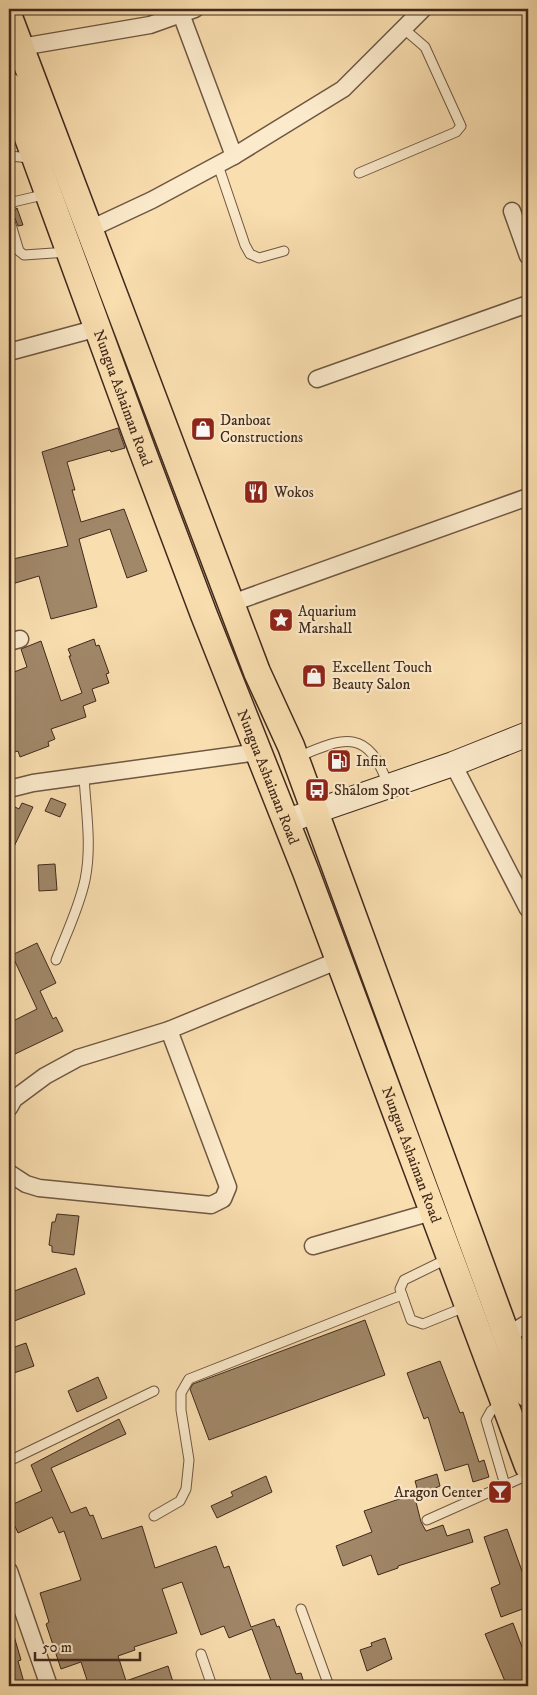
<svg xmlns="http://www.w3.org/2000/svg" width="537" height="1695" viewBox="0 0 537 1695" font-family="'IM FELL DW Pica',serif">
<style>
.building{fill:#a18869;stroke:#412a1d}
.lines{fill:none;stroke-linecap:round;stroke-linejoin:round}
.lane-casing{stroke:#6f5742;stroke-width:11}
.street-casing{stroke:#6f5742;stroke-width:19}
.secondary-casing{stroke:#412a1d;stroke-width:26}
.primary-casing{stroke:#412a1d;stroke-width:29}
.lane{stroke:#fbeacb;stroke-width:9}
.street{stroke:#fbeacb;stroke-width:16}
.secondary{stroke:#fbeacb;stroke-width:24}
.primary{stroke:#f9deaf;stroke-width:26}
.labels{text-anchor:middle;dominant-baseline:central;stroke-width:4.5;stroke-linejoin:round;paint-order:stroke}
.street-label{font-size:15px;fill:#412a1d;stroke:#fbeacb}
.poi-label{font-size:15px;fill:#412a1d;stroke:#fbeacb;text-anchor:start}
</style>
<rect width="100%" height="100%" fill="#f9deaf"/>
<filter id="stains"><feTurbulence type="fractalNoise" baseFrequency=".004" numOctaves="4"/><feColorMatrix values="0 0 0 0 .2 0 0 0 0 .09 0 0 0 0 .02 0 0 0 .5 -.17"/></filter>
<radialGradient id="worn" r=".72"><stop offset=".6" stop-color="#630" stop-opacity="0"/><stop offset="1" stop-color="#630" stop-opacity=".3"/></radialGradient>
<g class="building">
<path d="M17,208L23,225L18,226L13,213Z"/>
<path d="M118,428L125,448L111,452L110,450L67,462L75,490H72L81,522L124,509L147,571L127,578L110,529L79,539L97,607L51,619L39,576L12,584L9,574V560L68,546L42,452Z"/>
<path d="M94,639L96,646L99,645L109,673L106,674L109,683L92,689L96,701L83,706L86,717L51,729L55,739L48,742L49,746L20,757L18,751L12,753L9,743V674L27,667L21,649L41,641L61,701L82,693L69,656H71L68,649Z"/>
<path d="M51,798L66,804L60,817L45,811Z"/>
<path d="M22,803L33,807L9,857V820L15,807L19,809Z"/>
<path d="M55,864L57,890L39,891L38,865Z"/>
<path d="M37,943L56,983L40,991L53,1019L56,1017L63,1031L15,1054L9,1042V1023L37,1009L12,955Z"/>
<path d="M57,1214L79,1216L74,1255L52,1252V1246L49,1245L52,1222H55Z"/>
<path d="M76,1268L85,1294L9,1323V1293Z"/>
<path d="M365,1320L385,1375L209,1440L190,1389L193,1384Z"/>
<path d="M26,1343L34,1366L14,1373L9,1357V1349Z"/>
<path d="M440,1361L460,1413L463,1412L479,1462L484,1460L489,1477L473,1482L468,1464L445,1471L428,1417L424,1419L407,1373Z"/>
<path d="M98,1377L107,1398L77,1412L68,1391Z"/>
<path d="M119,1419L126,1434L51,1468L71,1513L86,1507L90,1516L93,1515L102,1539L142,1526L155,1568L216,1546L224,1568L229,1566L251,1627L274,1619L277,1627L279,1626L296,1674L301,1673L305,1686H273L252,1629L229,1638L224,1626L201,1635L182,1582L162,1589L177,1633L134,1647L135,1650L118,1656L126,1681L168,1666L173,1682L168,1683L169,1686H89L81,1662L61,1669L46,1624L49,1622L40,1593L81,1580L64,1531L59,1533L52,1517L18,1533L9,1513V1506L42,1491L31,1465Z"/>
<path d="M437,1474L440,1486L419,1495L415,1481Z"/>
<path d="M266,1476L272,1492L217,1518L211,1506L233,1496L231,1492Z"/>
<path d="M414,1494L421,1522L426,1531L443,1525L447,1536L469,1529L473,1542L398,1566V1568L378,1575L371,1555L343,1566L336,1546L372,1532L364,1511Z"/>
<path d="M507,1529L528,1588V1607L501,1617L491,1588L500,1584L484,1537Z"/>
<path d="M513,1623L528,1663V1686H507L485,1634Z"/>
<path d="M12,1629L21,1660L18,1661L25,1686H9V1630Z"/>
<path d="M385,1638L392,1659L367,1671L360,1650L372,1646L371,1643Z"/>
</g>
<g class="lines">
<defs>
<g id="lane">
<path d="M9,156L31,158"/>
<path d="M218,165L245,245L250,254L259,258L284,251"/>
<path d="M359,173L456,132L461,126L425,47L404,29"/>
<path d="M9,209L13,202L47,194"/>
<path d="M9,218L19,251L24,255L68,252"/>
<path d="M298,757C346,736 368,729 388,785"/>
<path d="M56,960C66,934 79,908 85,880C92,846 86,811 84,777"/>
<path d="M449,1258L404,1280L400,1289L411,1320L423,1324L465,1307"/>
<path d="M502,1403L491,1411L486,1420L505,1485"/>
<path d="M9,1461L154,1391"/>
<path d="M154,1516L180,1501L186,1489L189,1460L181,1410V1393L189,1379L402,1295"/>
<path d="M427,1520L528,1475"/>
<path d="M301,1609L329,1686"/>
<path d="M201,1654L212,1686"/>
</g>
<g id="street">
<path d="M181,14L234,156"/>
<path d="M21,47L150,25L195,9"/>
<path d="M512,211L528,256"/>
<path d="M90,229L152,200L234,156L343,89L423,9"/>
<path d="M9,352L98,328"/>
<path d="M317,379L528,304"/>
<path d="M232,603L528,497"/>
<path d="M9,642L20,639"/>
<path d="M453,764L528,909"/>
<path d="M9,789L33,783L258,752"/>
<path d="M9,1108L14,1099L45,1076L78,1058L169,1030L339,960"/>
<path d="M9,1173L26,1184L39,1188L211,1205L223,1199L228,1187L169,1030"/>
<path d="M313,1246L435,1211"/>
<path d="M506,1336L528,1323"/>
<path d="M9,1571L49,1686"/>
</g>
<path id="secondary" d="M287,821L453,764L528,734"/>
<g id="primary">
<path d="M9,17L257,672L291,746L528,1394"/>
<path id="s1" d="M9,86L142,450L204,615L306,872L528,1466"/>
</g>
</defs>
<use href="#lane" class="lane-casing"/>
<use href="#street" class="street-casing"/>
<use href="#secondary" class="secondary-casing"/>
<use href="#primary" class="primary-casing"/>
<use href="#lane" class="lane"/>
<use href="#street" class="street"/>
<use href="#secondary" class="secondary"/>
<use href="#primary" class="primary"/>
</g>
<defs>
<symbol id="shop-square" viewBox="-11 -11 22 22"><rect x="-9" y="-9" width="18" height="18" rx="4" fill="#8f2418" stroke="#fbeacb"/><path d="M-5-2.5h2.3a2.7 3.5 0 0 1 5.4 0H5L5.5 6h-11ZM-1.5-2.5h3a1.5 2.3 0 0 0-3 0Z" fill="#fff"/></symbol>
<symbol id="restaurant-square" viewBox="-11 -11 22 22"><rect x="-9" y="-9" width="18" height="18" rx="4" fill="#8f2418" stroke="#fbeacb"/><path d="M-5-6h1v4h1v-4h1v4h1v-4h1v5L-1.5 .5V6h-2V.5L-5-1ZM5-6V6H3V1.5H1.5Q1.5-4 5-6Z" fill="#fff"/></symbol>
<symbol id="sight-square" viewBox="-11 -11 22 22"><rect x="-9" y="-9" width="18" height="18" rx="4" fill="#8f2418" stroke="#fbeacb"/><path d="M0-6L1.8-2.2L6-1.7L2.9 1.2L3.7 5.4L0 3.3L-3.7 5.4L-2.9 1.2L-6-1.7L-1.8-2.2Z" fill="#fff"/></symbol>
<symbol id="fuel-square" viewBox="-11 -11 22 22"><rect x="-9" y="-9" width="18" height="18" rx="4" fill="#8f2418" stroke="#fbeacb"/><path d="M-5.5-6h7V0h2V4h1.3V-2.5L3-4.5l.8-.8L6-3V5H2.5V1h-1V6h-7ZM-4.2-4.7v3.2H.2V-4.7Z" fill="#fff"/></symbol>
<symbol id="bus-square" viewBox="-11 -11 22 22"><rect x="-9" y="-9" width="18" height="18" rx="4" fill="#8f2418" stroke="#fbeacb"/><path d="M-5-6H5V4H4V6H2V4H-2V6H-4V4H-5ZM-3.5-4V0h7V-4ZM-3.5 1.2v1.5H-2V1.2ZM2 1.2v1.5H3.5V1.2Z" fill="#fff"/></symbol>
<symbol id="bar-square" viewBox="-11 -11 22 22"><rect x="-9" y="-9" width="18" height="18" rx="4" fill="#8f2418" stroke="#fbeacb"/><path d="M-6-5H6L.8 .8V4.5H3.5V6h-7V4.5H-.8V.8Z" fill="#fff"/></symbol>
</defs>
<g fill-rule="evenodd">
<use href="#shop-square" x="189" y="415" width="28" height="28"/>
<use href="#restaurant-square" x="242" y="478" width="28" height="28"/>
<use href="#sight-square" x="267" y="606" width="28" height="28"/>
<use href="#shop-square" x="300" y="662" width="28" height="28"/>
<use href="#fuel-square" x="325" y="747" width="28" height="28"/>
<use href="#bus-square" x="303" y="776" width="28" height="28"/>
<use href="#bar-square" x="486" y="1478" width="28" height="28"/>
</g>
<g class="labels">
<g class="street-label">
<text stroke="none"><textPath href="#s1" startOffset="332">Nungua Ashaiman Road</textPath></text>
<text stroke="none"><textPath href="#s1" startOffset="738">Nungua Ashaiman Road</textPath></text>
<text stroke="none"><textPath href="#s1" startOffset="1142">Nungua Ashaiman Road</textPath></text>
</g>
<g class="poi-label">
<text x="220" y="420">Danboat<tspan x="220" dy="17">Constructions</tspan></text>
<text x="274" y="492">Wokos</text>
<text x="298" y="611">Aquarium<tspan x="298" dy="17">Marshall</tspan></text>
<text x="332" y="667">Excellent Touch<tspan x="332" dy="17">Beauty Salon</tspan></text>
<text x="356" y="761">Infin</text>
<text x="334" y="790">Shalom Spot</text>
<text x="482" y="1492" text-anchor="end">Aragon Center</text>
</g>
</g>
<rect width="537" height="1695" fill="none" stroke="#f9deaf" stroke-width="30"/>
<rect x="10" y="10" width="517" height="1675" fill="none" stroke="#412a1d" stroke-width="2.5"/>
<rect x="15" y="15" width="507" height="1665" fill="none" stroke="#412a1d"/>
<path d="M35 1652v8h105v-8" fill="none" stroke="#412a1d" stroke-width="2.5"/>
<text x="42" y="1652" font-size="15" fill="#412a1d" stroke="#fbeacb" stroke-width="4" paint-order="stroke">50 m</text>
<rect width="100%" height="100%" filter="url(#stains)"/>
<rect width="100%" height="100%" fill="url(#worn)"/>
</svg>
